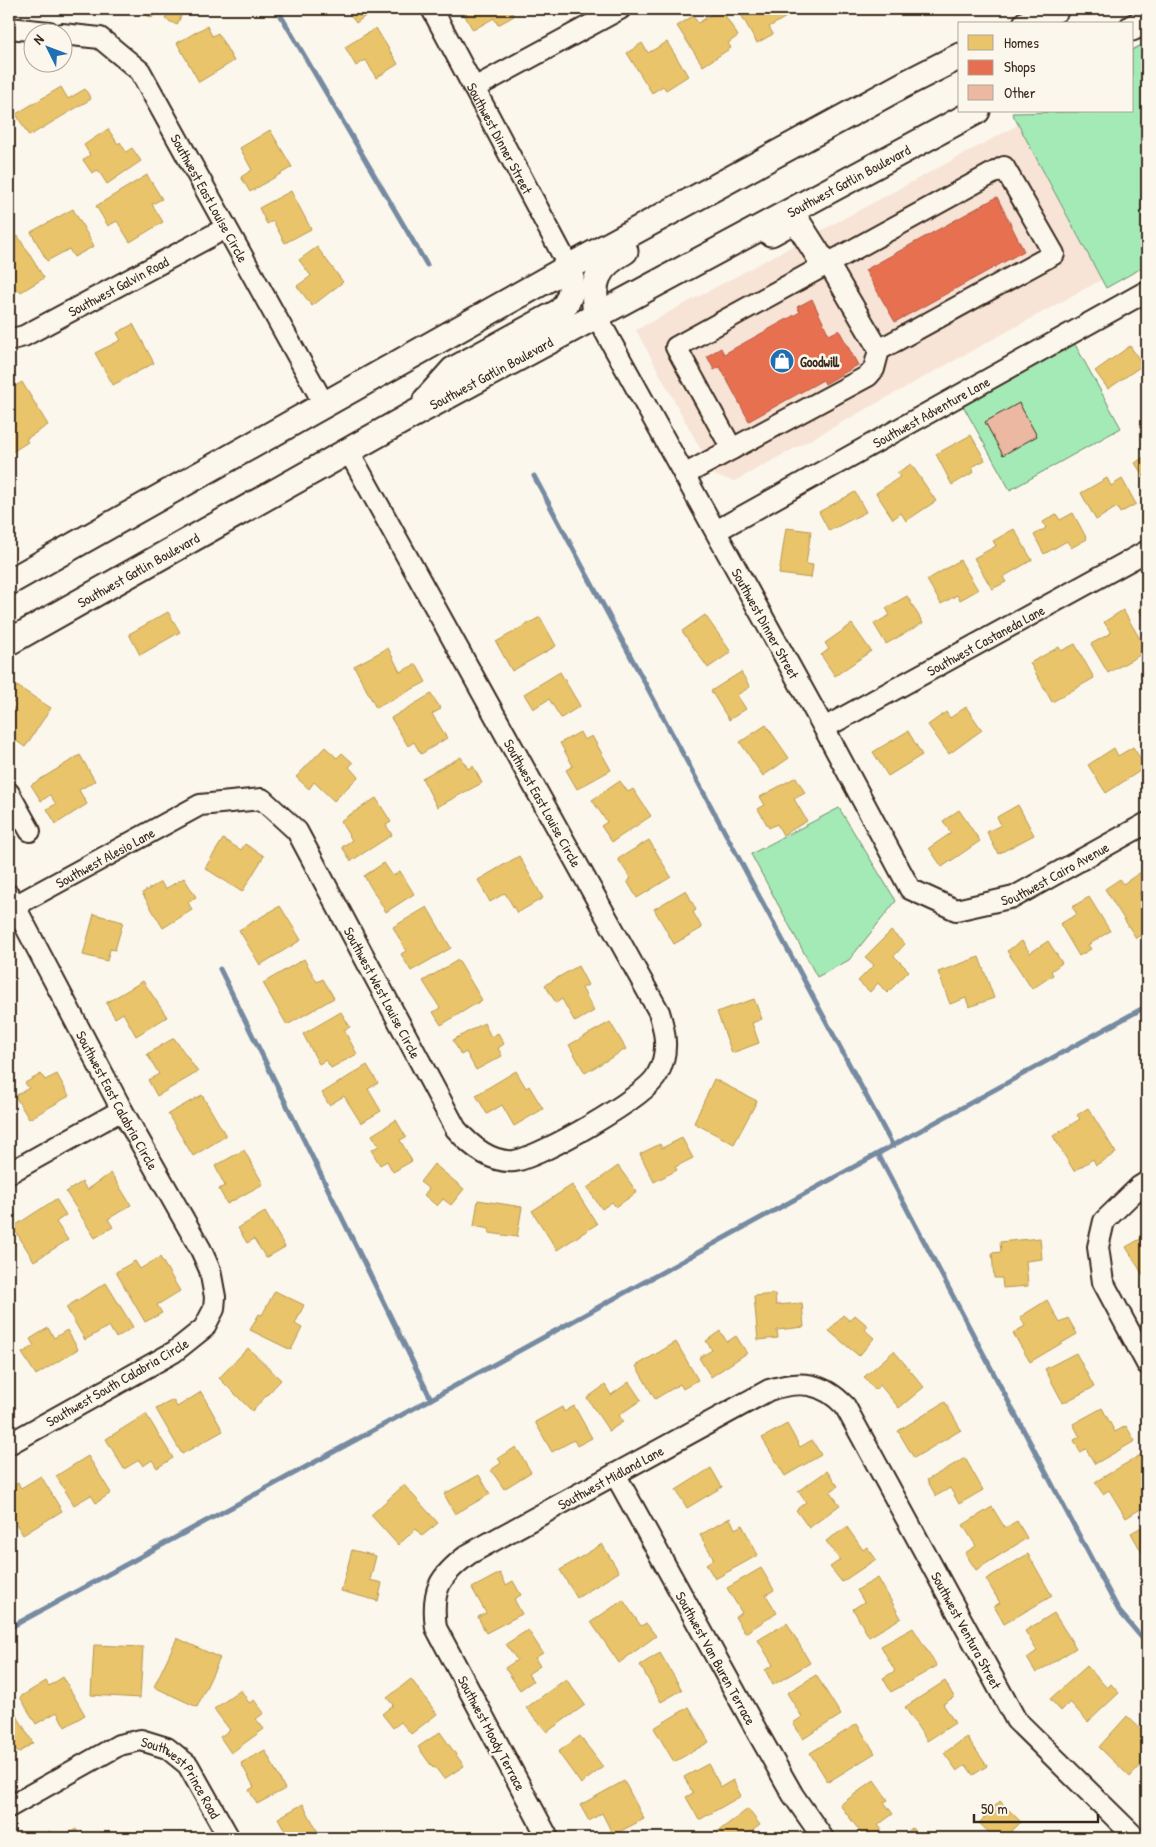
<svg xmlns="http://www.w3.org/2000/svg" width="1156" height="1847" viewBox="0 0 1156 1847" font-family="'Patrick Hand',sans-serif">
<style>
.built{fill:#f7e4d6}
.green{fill:#a3eab6;stroke:#6f8a6a}
.homes{fill:#e9c46a;stroke:#b59653}
.shops{fill:#e76f51;stroke:#b35a42}
.lines{fill:none;stroke-linecap:round;stroke-linejoin:round}
.stream{stroke:#768aa1;stroke-width:5}
.building{fill:#edb8a1;stroke:#3b2a1e}
.minor-casing{stroke:#3b2a1e;stroke-width:24}
.major-casing{stroke:#3b2a1e;stroke-width:29}
.minor{stroke:#fbf7ec;stroke-width:20}
.major{stroke:#fbf7ec;stroke-width:25}
.labels{text-anchor:middle;dominant-baseline:central;stroke-width:5;stroke-linejoin:round;paint-order:stroke}
.street-label{font-size:14px;fill:#3b2a1e;stroke:#fbf7ec}
.poi-label{font-size:14px;font-weight:bold;fill:#3b2a1e;stroke:#fbf7ec;text-anchor:start}
</style>
<rect width="100%" height="100%" fill="#fbf7ec"/>
<filter id="ink" filterUnits="userSpaceOnUse"><feTurbulence type="fractalNoise" baseFrequency=".02" numOctaves="2"/><feDisplacementMap in="SourceGraphic" scale="10" xChannelSelector="R" yChannelSelector="G"/><feConvolveMatrix kernelMatrix="1 2 1 2 8 2 1 2 1" color-interpolation-filters="sRGB"/></filter>
<g filter="url(#ink)">
<path class="built" d="M1018,125L1101,280L735,481L715,476L636,330Z"/>
<g class="green">
<path d="M1147,42V265L1106,288L1012,113L1132,111V50Z"/>
<path d="M1072,339L1121,428L1010,490L961,402Z"/>
<path d="M839,808L896,901L849,960L817,977L751,854Z"/>
</g>
<g class="homes">
<path d="M135,9H157L152,18Z"/>
<path d="M162,9H184L177,25L165,19L168,12Z"/>
<path d="M346,9H371L372,11L356,23Z"/>
<path d="M461,9H510L514,16L498,25L494,18L473,30Z"/>
<path d="M721,9L738,36L728,43L731,48L703,66L677,26L693,16L698,23Z"/>
<path d="M738,9H791L793,13L769,27L773,34L757,43Z"/>
<path d="M207,26L212,36L218,33L234,61L199,82L177,43Z"/>
<path d="M376,28L398,64L376,78L366,60L356,66L345,47Z"/>
<path d="M667,42L688,76L666,90L663,86L652,93L627,53L642,43L648,53Z"/>
<path d="M61,87L68,99L85,89L91,99L29,136L16,114Z"/>
<path d="M108,129L118,144L120,142L126,152L132,148L141,161L107,184L98,170L92,173L83,160L90,155L84,145Z"/>
<path d="M270,130L292,167L250,192L241,177L252,170L240,148Z"/>
<path d="M147,175L162,199L152,204L163,222L130,242L117,221L108,226L96,206Z"/>
<path d="M291,191L311,229L285,243L273,221L267,224L259,208Z"/>
<path d="M73,209L94,246L74,257L69,249L47,261L31,232Z"/>
<path d="M18,236L44,278L21,292L19,290L9,296V242Z"/>
<path d="M317,247L343,282L312,306L297,286L311,276L299,260Z"/>
<path d="M133,324L154,363L113,385L95,353L121,340L117,333Z"/>
<path d="M1130,346L1143,365L1108,389L1095,371Z"/>
<path d="M22,382L48,425L26,439L28,442L9,454V390Z"/>
<path d="M971,435L985,460L972,467L974,472L952,485L936,454Z"/>
<path d="M1147,455V482L1135,463Z"/>
<path d="M911,464L936,501L906,521L901,513L893,519L876,493L900,477L897,473Z"/>
<path d="M1107,478L1111,486L1122,479L1136,504L1120,513L1117,507L1096,520L1081,493Z"/>
<path d="M855,492L866,512L829,531L819,512Z"/>
<path d="M1073,513L1087,539L1071,548L1067,541L1044,554L1034,535L1046,528L1043,522L1056,514L1060,520Z"/>
<path d="M786,528L811,531L806,564L813,565L811,578L779,574Z"/>
<path d="M1014,529L1032,560L1003,577L1006,582L992,589L974,558L996,546L993,541Z"/>
<path d="M960,560L978,590L960,600L957,595L941,604L927,580Z"/>
<path d="M907,596L923,623L886,644L874,624L890,615L886,608Z"/>
<path d="M1147,605V625L1139,610Z"/>
<path d="M1123,610L1147,651L1108,673L1091,644L1111,633L1104,622Z"/>
<path d="M168,612L180,632L140,655L129,634Z"/>
<path d="M705,615L731,652L708,668L682,631Z"/>
<path d="M540,617L556,646L512,671L496,642Z"/>
<path d="M852,624L871,651L835,676L821,655L829,649L825,643Z"/>
<path d="M1075,644L1094,678L1052,702L1030,663L1059,647L1061,651Z"/>
<path d="M388,648L400,672L416,664L426,682L376,708L354,666Z"/>
<path d="M560,672L580,706L561,718L549,699L533,709L524,694Z"/>
<path d="M741,672L750,687L737,695L746,709L729,720L711,691Z"/>
<path d="M17,686L51,708L25,747L9,736V716L16,705L9,698Z"/>
<path d="M431,694L441,709L432,714L447,738L421,754L414,742L408,746L391,718Z"/>
<path d="M966,707L982,730L949,754L928,725L946,712L950,718Z"/>
<path d="M766,725L789,758L763,776L740,742Z"/>
<path d="M908,731L922,755L888,776L873,752Z"/>
<path d="M580,732L584,740L592,736L611,770L577,789L566,770L573,766L560,743Z"/>
<path d="M325,747L337,758L342,753L353,763L349,767L358,777L334,801L314,782L309,789L296,777Z"/>
<path d="M1133,747L1146,767L1106,793L1088,765L1114,748L1118,756Z"/>
<path d="M80,755L95,781L79,790L87,804L56,824L47,809L56,804L50,795L41,801L31,785Z"/>
<path d="M461,757L468,769L473,766L482,783L437,807L422,778Z"/>
<path d="M796,777L805,793L794,799L807,821L783,835L777,824L769,828L758,809L765,805L760,797Z"/>
<path d="M620,781L628,792L633,789L651,816L612,842L601,826L607,822L592,800Z"/>
<path d="M376,798L391,822L386,825L392,835L351,861L342,847L352,840L340,821Z"/>
<path d="M1018,805L1034,835L998,854L987,832L1001,825L997,817Z"/>
<path d="M959,810L980,841L942,867L929,848L951,833L943,821Z"/>
<path d="M223,839L241,850L245,844L264,856L242,892L205,868Z"/>
<path d="M649,840L671,877L637,898L627,881L631,879L618,859Z"/>
<path d="M519,856L543,898L517,913L505,893L490,902L478,880Z"/>
<path d="M384,863L393,876L400,871L414,894L386,912L364,876Z"/>
<path d="M1147,868V887L1139,893L1147,905V931L1136,938L1105,889L1120,879L1123,884Z"/>
<path d="M184,878L196,897L188,902L192,910L163,928L142,893L161,882L165,889Z"/>
<path d="M686,890L696,910L693,912L702,928L674,944L654,909Z"/>
<path d="M1089,897L1110,931L1088,945L1091,949L1079,956L1060,924L1077,914L1072,907Z"/>
<path d="M280,906L301,940L260,965L239,930Z"/>
<path d="M427,907L451,948L411,971L401,954L406,951L393,927Z"/>
<path d="M94,914L123,922L115,950L110,949L107,961L83,955Z"/>
<path d="M891,931L905,944L894,956L909,971L887,993L878,983L870,992L858,981L874,965L865,957Z"/>
<path d="M1022,941L1030,953L1048,941L1062,963L1051,971L1053,975L1032,989L1007,951Z"/>
<path d="M979,957L994,998L969,1007L966,998L950,1004L938,972Z"/>
<path d="M304,959L317,982L323,979L334,998L287,1025L263,983Z"/>
<path d="M458,960L482,1000L441,1025L433,1012L440,1008L423,981Z"/>
<path d="M578,966L588,985L582,988L594,1011L575,1022L562,999L556,1003L545,985Z"/>
<path d="M143,981L167,1017L136,1036L123,1013L115,1018L106,1003Z"/>
<path d="M754,999L762,1019L752,1023L759,1043L732,1053L717,1012Z"/>
<path d="M341,1012L350,1027L344,1030L357,1054L331,1068L326,1060L319,1064L303,1034Z"/>
<path d="M610,1022L626,1049L585,1073L569,1045Z"/>
<path d="M484,1023L491,1037L498,1033L504,1044L498,1048L502,1056L476,1070L466,1052L461,1055L453,1040Z"/>
<path d="M174,1038L198,1072L157,1096L148,1080L159,1074L147,1054Z"/>
<path d="M367,1065L378,1083L368,1089L381,1111L361,1123L344,1096L329,1105L322,1093Z"/>
<path d="M516,1071L526,1088L529,1086L543,1109L514,1126L502,1105L487,1114L476,1095Z"/>
<path d="M41,1074L45,1080L57,1074L69,1096L29,1119L15,1096L29,1088L25,1083Z"/>
<path d="M714,1079L757,1101L734,1144L694,1123Z"/>
<path d="M202,1095L226,1136L193,1156L168,1114Z"/>
<path d="M1088,1108L1116,1153L1096,1165L1093,1159L1074,1171L1053,1136L1080,1119L1077,1115Z"/>
<path d="M396,1120L406,1137L400,1140L412,1161L393,1172L387,1161L380,1165L371,1150L379,1146L372,1135Z"/>
<path d="M682,1138L693,1158L675,1167L677,1170L654,1182L640,1154L660,1144L662,1148Z"/>
<path d="M244,1150L263,1184L227,1204L219,1189L225,1186L215,1166Z"/>
<path d="M434,1164L464,1189L451,1205L443,1199L437,1206L424,1195L429,1189L420,1182Z"/>
<path d="M618,1166L637,1192L616,1207L612,1202L602,1209L587,1188Z"/>
<path d="M111,1173L131,1205L108,1219L113,1227L95,1238L66,1192L82,1182L87,1190Z"/>
<path d="M572,1185L597,1224L557,1250L532,1211Z"/>
<path d="M56,1199L66,1215L56,1222L68,1240L34,1261L13,1227Z"/>
<path d="M478,1200L522,1207L517,1237L489,1233V1229L474,1226Z"/>
<path d="M265,1212L285,1247L266,1258L254,1239L247,1243L238,1228Z"/>
<path d="M1147,1230V1272L1143,1275L1126,1247L1142,1238L1140,1235Z"/>
<path d="M1040,1238L1042,1259L1026,1261L1028,1286L1003,1288L1002,1278H994L992,1253L1001,1252L1000,1242Z"/>
<path d="M160,1257L180,1291L157,1305L162,1313L145,1322L116,1272L135,1261L140,1269Z"/>
<path d="M106,1283L133,1327L116,1338L109,1326L85,1340L66,1307Z"/>
<path d="M275,1291L304,1305L295,1324L302,1328L291,1350L250,1330L259,1314L262,1315Z"/>
<path d="M775,1294L776,1305L802,1303L804,1327L777,1330L778,1338L758,1340L754,1296Z"/>
<path d="M1047,1300L1060,1323L1068,1318L1077,1334L1030,1362L1013,1333L1025,1326L1020,1317Z"/>
<path d="M843,1315L850,1321L855,1315L868,1326L865,1330L874,1338L859,1356L829,1331Z"/>
<path d="M48,1328L54,1338L67,1330L78,1349L36,1375L22,1353L34,1346L30,1339Z"/>
<path d="M720,1331L727,1342L736,1336L747,1353L711,1377L699,1358L712,1350L706,1341Z"/>
<path d="M676,1342L698,1380L683,1389L680,1384L655,1399L636,1366Z"/>
<path d="M248,1348L281,1380L252,1411L219,1378Z"/>
<path d="M894,1351L924,1387L899,1408L880,1385L875,1390L864,1377Z"/>
<path d="M1076,1353L1094,1387L1063,1403L1045,1369Z"/>
<path d="M629,1382L641,1400L619,1415L623,1422L609,1431L587,1398L605,1385L611,1395Z"/>
<path d="M201,1392L223,1431L182,1454L156,1409L173,1400L177,1407Z"/>
<path d="M945,1402L961,1430L914,1458L898,1431Z"/>
<path d="M574,1406L592,1438L577,1446L574,1440L552,1452L535,1422L562,1407L564,1412Z"/>
<path d="M1102,1408L1115,1432L1126,1426L1135,1441L1095,1464L1086,1449L1080,1452L1074,1440L1080,1437L1073,1424Z"/>
<path d="M146,1414L173,1458L157,1468L152,1460L143,1466L139,1460L124,1469L106,1439Z"/>
<path d="M787,1424L800,1447L812,1440L821,1455L785,1476L762,1438Z"/>
<path d="M516,1447L531,1472L504,1489L491,1470L501,1463L498,1458Z"/>
<path d="M1142,1454L1147,1462V1505L1126,1518L1109,1490L1103,1494L1095,1482Z"/>
<path d="M88,1456L111,1493L96,1503L91,1495L74,1505L56,1476Z"/>
<path d="M965,1458L983,1490L959,1504L950,1488L936,1496L927,1480Z"/>
<path d="M711,1468L722,1487L687,1508L676,1490Z"/>
<path d="M827,1471L838,1486L830,1492L840,1505L809,1528L796,1510L806,1502L798,1491Z"/>
<path d="M479,1475L490,1494L455,1514L444,1494Z"/>
<path d="M41,1476L62,1511L23,1535L9,1512V1488L18,1483L21,1488Z"/>
<path d="M404,1485L438,1523L422,1536L416,1529L398,1545L371,1515Z"/>
<path d="M992,1507L1005,1528L1017,1521L1027,1538L976,1570L965,1553L976,1546L963,1525Z"/>
<path d="M730,1518L735,1529L742,1525L758,1555L715,1579L706,1564L714,1559L700,1535Z"/>
<path d="M1147,1524V1553L1144,1556L1131,1533Z"/>
<path d="M847,1527L863,1550L867,1547L876,1559L842,1582L830,1567L840,1560L826,1541Z"/>
<path d="M602,1544L619,1572L577,1598L560,1570Z"/>
<path d="M352,1550L376,1556L370,1580L382,1583L378,1601L341,1591Z"/>
<path d="M1028,1554L1052,1596L1004,1624L994,1606L1000,1603L986,1579Z"/>
<path d="M761,1568L774,1590L766,1595L777,1613L745,1633L735,1617L742,1613L727,1588Z"/>
<path d="M500,1573L506,1585L513,1581L521,1595L514,1599L522,1614L486,1633L478,1617L486,1613L472,1588Z"/>
<path d="M878,1578L901,1618L869,1637L853,1609L864,1602L857,1590Z"/>
<path d="M623,1600L641,1626L646,1623L656,1636L619,1663L591,1622Z"/>
<path d="M1054,1613L1076,1648L1036,1673L1027,1658L1037,1651L1025,1631Z"/>
<path d="M787,1623L810,1663L773,1685L765,1670L773,1665L758,1640Z"/>
<path d="M913,1628L937,1666L891,1692L883,1678L895,1671L881,1646Z"/>
<path d="M528,1630L543,1653L535,1658L540,1666L528,1674L533,1681L520,1690L505,1668L517,1660L506,1644Z"/>
<path d="M177,1638L220,1658L197,1707L154,1687Z"/>
<path d="M94,1645L143,1647L140,1698L91,1695Z"/>
<path d="M660,1653L682,1690L661,1702L640,1665Z"/>
<path d="M1087,1666L1107,1688L1111,1684L1119,1693L1088,1722L1070,1702L1061,1711L1050,1699Z"/>
<path d="M816,1675L841,1715L803,1739L793,1723L802,1717L787,1693Z"/>
<path d="M63,1677L85,1715L65,1727L57,1712L36,1724L20,1697L46,1681L49,1686Z"/>
<path d="M411,1679L437,1714L411,1734L401,1722L393,1728L382,1714L393,1705L387,1698Z"/>
<path d="M566,1679L585,1705L547,1732L526,1708Z"/>
<path d="M945,1681L954,1697L943,1704L955,1723L927,1741L905,1707Z"/>
<path d="M241,1690L249,1703L254,1700L264,1713L256,1719L264,1729L231,1753L220,1737L230,1730L214,1709Z"/>
<path d="M9,1702L33,1743L18,1753L12,1745L9,1747Z"/>
<path d="M689,1707L709,1742L674,1762L654,1728Z"/>
<path d="M1127,1716L1147,1735V1759L1130,1777L1099,1747Z"/>
<path d="M857,1724L875,1753L828,1782L810,1753Z"/>
<path d="M440,1732L464,1766L444,1779L435,1767L433,1768L418,1747Z"/>
<path d="M580,1736L603,1767L581,1784L558,1752Z"/>
<path d="M967,1737L987,1766L973,1775L966,1765L957,1771L944,1753Z"/>
<path d="M265,1750L285,1789L257,1804L249,1790L254,1787L241,1763Z"/>
<path d="M708,1764L721,1787L733,1780L741,1796L699,1820L686,1797L693,1793L684,1777Z"/>
<path d="M874,1780L888,1800L884,1802L893,1814L878,1825L882,1830L871,1838H865L840,1805Z"/>
<path d="M624,1781L644,1819L613,1835L602,1813L589,1821L580,1805Z"/>
<path d="M1000,1801L1021,1822L1005,1838H995L979,1823Z"/>
<path d="M303,1804L321,1838H289L278,1818Z"/>
<path d="M748,1809L760,1825L753,1830L760,1838H716L713,1835Z"/>
<path d="M912,1828L920,1838H900Z"/>
<path d="M76,1829L81,1838H60Z"/>
<path d="M50,1831L54,1838H38Z"/>
</g>
<g class="shops">
<path d="M997,197L1024,251L895,322L865,270Z"/>
<path d="M812,299L829,335L839,330L858,365L825,384L823,380L749,421L720,367L714,370L707,356L721,348L724,354L800,312L797,307Z"/>
</g>
<g class="lines">
<g class="stream">
<path d="M277,9L427,265"/>
<path d="M534,476L893,1146"/>
<path d="M220,969L431,1399"/>
<path d="M878,1154L1119,1611L1147,1644"/>
<path d="M9,1628L431,1399L1147,1006"/>
</g>
</g>
<path class="building" d="M1019,403L1037,436L1003,455L985,422Z"/>
<g class="lines">
<defs>
<g id="minor">
<path id="s1" d="M432,9L569,267"/>
<path d="M9,28L49,32"/>
<path id="s2" d="M62,34L100,38L140,71L324,404"/>
<path d="M474,88L620,9"/>
<path d="M828,263L879,350L1054,254L1004,167L676,347L732,449L868,376L874,369L879,350"/>
<path id="s3" d="M596,315L824,728L910,889L956,910L1014,897L1147,823"/>
<path id="s4" d="M9,340L24,336L226,228"/>
<path d="M684,475L732,449"/>
<path id="s5" d="M716,531L1147,291"/>
<path id="s6" d="M824,728L1147,551"/>
<path d="M9,793L30,831"/>
<path id="s7" d="M9,895L122,1110L201,1250L210,1270L215,1297L214,1309L204,1328L174,1352L9,1444"/>
<path id="s8" d="M9,909L200,805L262,799L297,831L456,1129C470,1145 491,1163 514,1161C539,1158 646,1097 657,1075C669,1054 666,1034 659,1012L348,450"/>
<path d="M9,1173L122,1110"/>
<path d="M1147,1182L1139,1187L1104,1221L1098,1247L1103,1282L1147,1364"/>
<path id="s9" d="M615,1474L759,1735L793,1795L823,1838"/>
<path id="s10" d="M9,1807L119,1745L141,1740L167,1748L188,1765L229,1838"/>
<path id="s11" d="M548,1838L436,1628C431,1590 439,1576 469,1554L769,1390C800,1380 822,1382 845,1406L1016,1720L1136,1838"/>
</g>
<g id="major">
<path d="M1026,24L1056,9"/>
<path d="M1132,28L1147,20"/>
<path d="M771,233L793,221L798,223L819,256L828,263"/>
<path d="M596,315C592,282 595,268 625,251"/>
<path d="M426,400L453,370L561,311C572,297 574,284 569,267"/>
<path d="M9,582L569,267L903,85L960,56"/>
<path id="s12" d="M9,642L412,415L977,111"/>
</g>
</defs>
<use href="#minor" class="minor-casing"/>
<use href="#major" class="major-casing"/>
<use href="#minor" class="minor"/>
<use href="#major" class="major"/>
</g>
</g>
<defs>
<symbol id="shop-disc" viewBox="-11 -11 22 22"><circle r="9.5" fill="#1f6fb2" stroke="#fbf7ec"/><path d="M-5-2.5h2.3a2.7 3.5 0 0 1 5.4 0H5L5.5 6h-11ZM-1.5-2.5h3a1.5 2.3 0 0 0-3 0Z" fill="#fff"/></symbol>
</defs>
<g fill-rule="evenodd">
<use href="#shop-disc" x="768" y="347" width="28" height="28"/>
</g>
<g class="labels">
<g class="street-label">
<text stroke="none"><textPath href="#s1" startOffset="146">Southwest Dinner Street</textPath></text>
<text stroke="none"><textPath href="#s12" startOffset="958">Southwest Gatlin Boulevard</textPath></text>
<text stroke="none"><textPath href="#s2" startOffset="235">Southwest East Louise Circle</textPath></text>
<text stroke="none"><textPath href="#s4" startOffset="122">Southwest Galvin Road</textPath></text>
<text stroke="none"><textPath href="#s12" startOffset="552">Southwest Gatlin Boulevard</textPath></text>
<text stroke="none"><textPath href="#s5" startOffset="246">Southwest Adventure Lane</textPath></text>
<text stroke="none"><textPath href="#s12" startOffset="148">Southwest Gatlin Boulevard</textPath></text>
<text stroke="none"><textPath href="#s3" startOffset="352">Southwest Dinner Street</textPath></text>
<text stroke="none"><textPath href="#s6" startOffset="184">Southwest Castaneda Lane</textPath></text>
<text transform="translate(543 803) rotate(61)">Southwest East Louise Circle</text>
<text stroke="none"><textPath href="#s8" startOffset="109">Southwest Alesio Lane</textPath></text>
<text stroke="none"><textPath href="#s3" startOffset="811">Southwest Cairo Avenue</textPath></text>
<text stroke="none"><textPath href="#s8" startOffset="510">Southwest West Louise Circle</textPath></text>
<text stroke="none"><textPath href="#s7" startOffset="232">Southwest East Calabria Circle</textPath></text>
<text transform="translate(117 1382) rotate(-30)">Southwest South Calabria Circle</text>
<text stroke="none"><textPath href="#s11" startOffset="486">Southwest Midland Lane</textPath></text>
<text stroke="none"><textPath href="#s11" startOffset="1005">Southwest Ventura Street</textPath></text>
<text stroke="none"><textPath href="#s9" startOffset="210">Southwest Van Buren Terrace</textPath></text>
<text transform="translate(492 1733) rotate(62)">Southwest Moody Terrace</text>
<text stroke="none"><textPath href="#s10" startOffset="206">Southwest Prince Road</textPath></text>
</g>
<g class="poi-label">
<text x="800" y="361">Goodwill</text>
</g>
</g>
<rect width="1156" height="1847" fill="none" stroke="#fbf7ec" stroke-width="30"/>
<rect x="15" y="15" width="1126" height="1817" fill="none" stroke="#3b2a1e" stroke-width="2" filter="url(#ink)"/>
<rect x="958" y="22" width="175" height="90" fill="#fbf7ec" stroke="#aea59a"/>
<rect x="968" y="35" width="25" height="15" fill="#e9c46a" stroke="#aea59a"/>
<text x="1004" y="48" font-size="15" fill="#3b2a1e">Homes</text>
<rect x="968" y="60" width="25" height="15" fill="#e76f51" stroke="#aea59a"/>
<text x="1004" y="72" font-size="15" fill="#3b2a1e">Shops</text>
<rect x="968" y="85" width="25" height="15" fill="#edb8a1" stroke="#aea59a"/>
<text x="1004" y="98" font-size="15" fill="#3b2a1e">Other</text>
<g transform="translate(48 48) rotate(312)"><circle r="24" fill="#fbf7ec" stroke="#aea59a"/>
<path d="M0-4L9 19L0 12L-9 19Z" fill="#1f6fb2"/>
<text y="-8" font-size="14" font-weight="bold" text-anchor="middle" fill="#3b2a1e">N</text>
</g>
<path d="M974 1814v8h124v-8" fill="none" stroke="#3b2a1e" stroke-width="2.5"/>
<text x="981" y="1814" font-size="15" fill="#3b2a1e" stroke="#fbf7ec" stroke-width="4" paint-order="stroke">50 m</text>
</svg>
